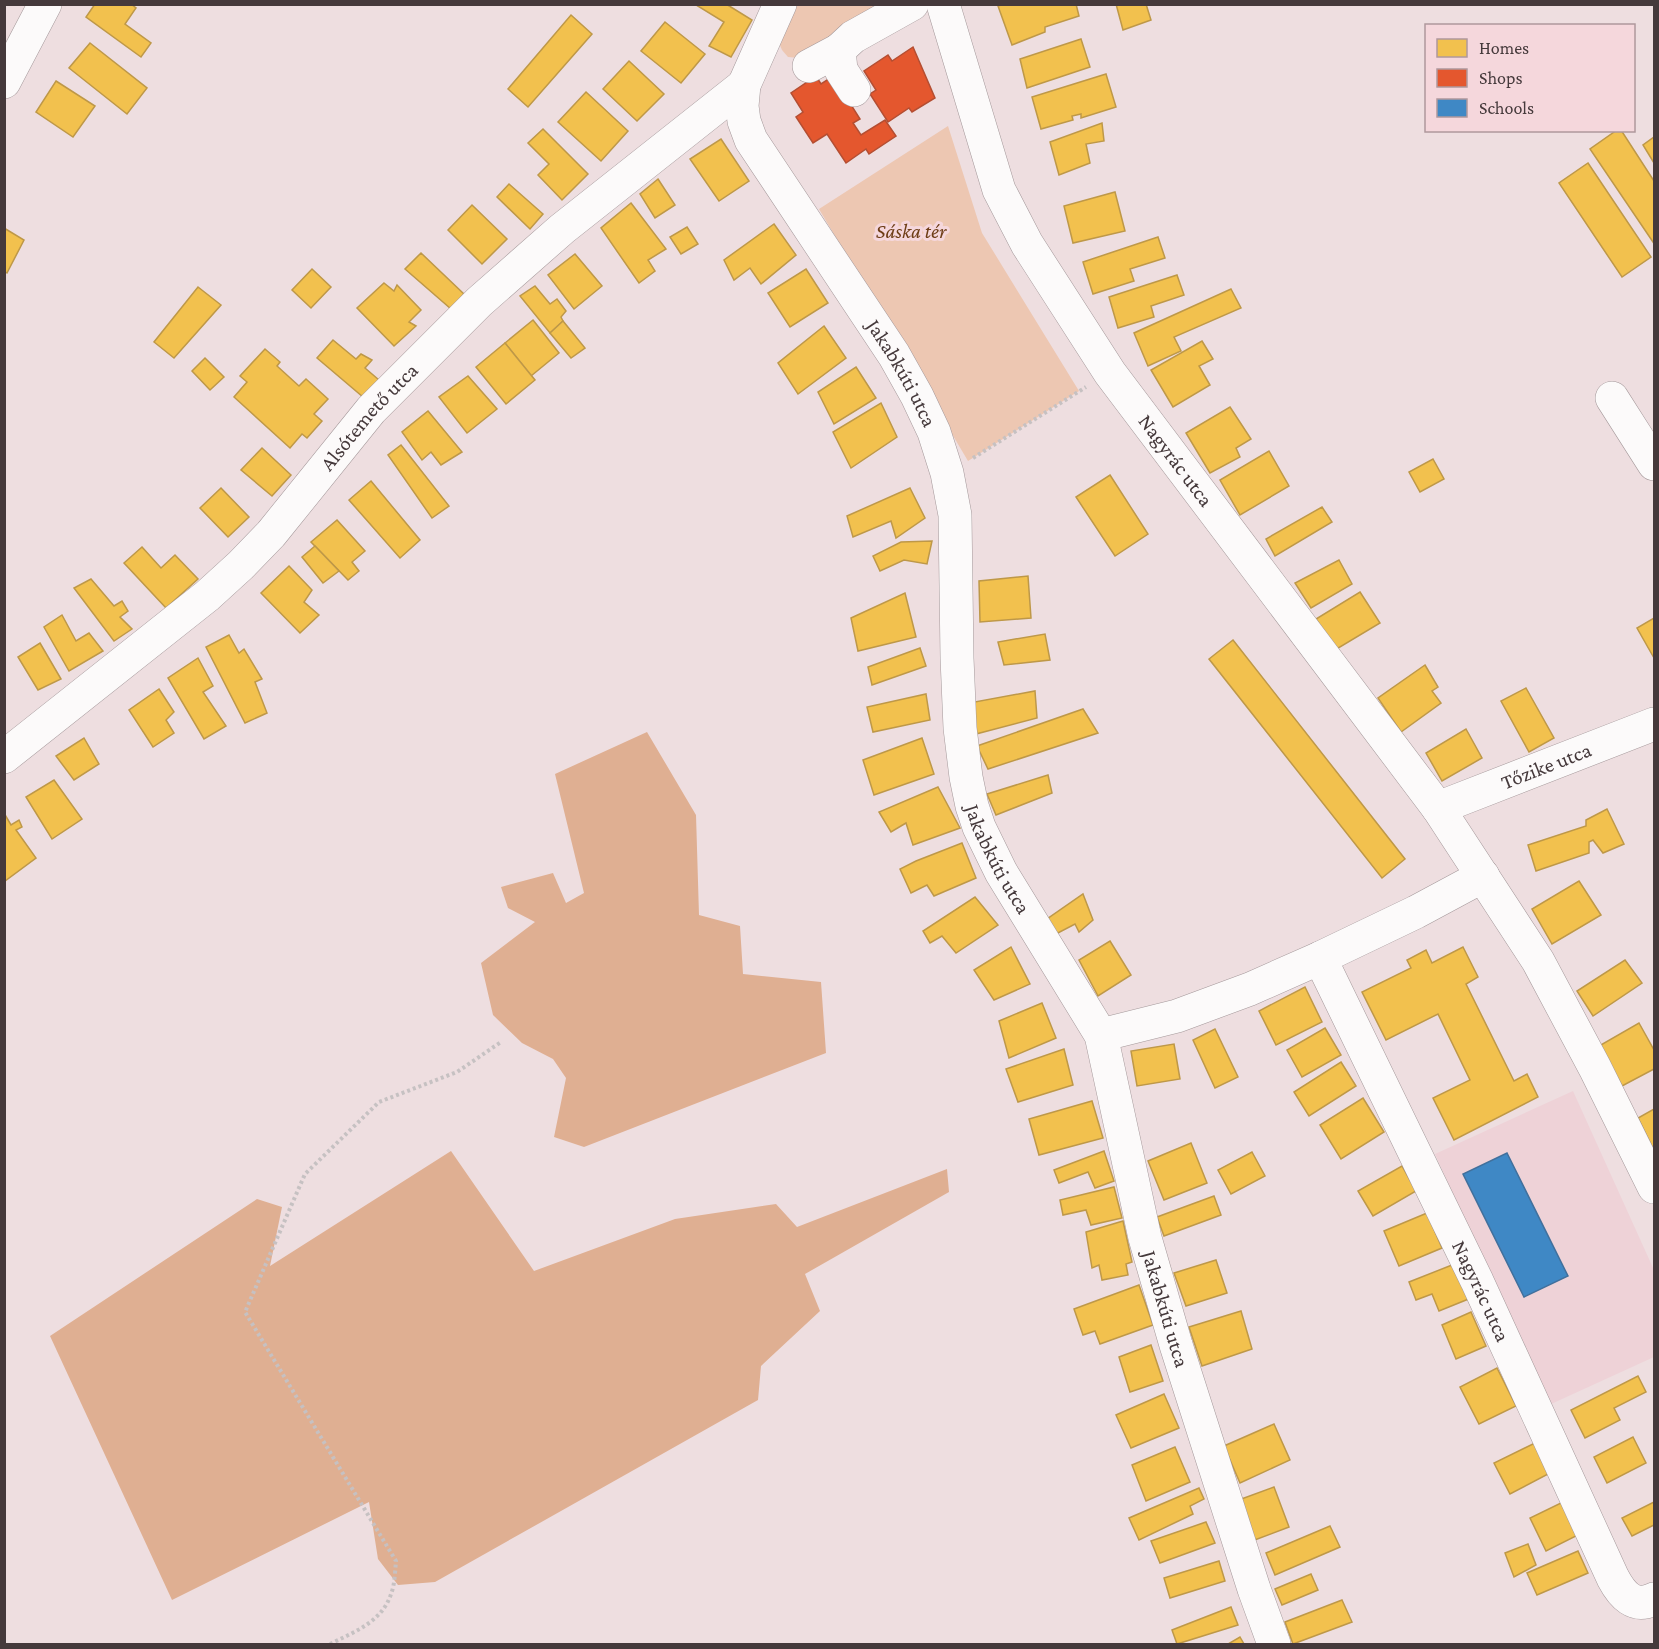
<svg xmlns="http://www.w3.org/2000/svg" width="1659" height="1649" viewBox="0 0 1659 1649" font-family="'Crimson Pro',serif">
<style>
.built{fill:#eed2d7}
.green{fill:#edc7b2}
.forest{fill:#dfaf92}
.homes{fill:#f2c14e;stroke:#be9848;stroke-width:1.5}
.shops{fill:#e4572e;stroke:#b44e32;stroke-width:1.5}
.schools{fill:#3f88c5;stroke:#41709c;stroke-width:1.5}
.lines{fill:none;stroke-linecap:round;stroke-linejoin:round}
.minor-casing{stroke:#a4989a;stroke-width:34}
.path{stroke:#c6c1c2;stroke-width:4;stroke-dasharray:3 3;stroke-linecap:butt}
.minor{stroke:#fcfafa;stroke-width:33}
.labels{text-anchor:middle;dominant-baseline:central;stroke-width:6;stroke-linejoin:round;paint-order:stroke}
.park-label{font-size:21px;font-style:italic;fill:#6e3d16;stroke:#f5d7dc}
.street-label{font-size:21px;fill:#45393b;stroke:#f5d7dc}
</style>
<rect width="100%" height="100%" fill="#eedee0"/>
<path class="built" d="M1573,1091L1654,1270V1357L1549,1405L1435,1154Z"/>
<g class="green">
<path d="M793,5H894L799,58L788,57L782,50L779,43Z"/>
<path d="M948,126L982,233L1079,391L968,461L819,209Z"/>
</g>
<g class="forest">
<path d="M647,732L696,815L699,915L740,926L743,974L821,982L826,1053L584,1147L554,1137L566,1078L553,1059L522,1043L493,1015L481,963L535,922L508,908L501,887L553,873L566,903L584,893L555,774Z"/>
<path d="M451,1151L534,1271L675,1219L776,1204L797,1227L947,1169L949,1192L805,1274L820,1311L761,1366L758,1400L435,1582L398,1585L378,1559L369,1502L172,1600L50,1336L257,1199L282,1207L270,1266Z"/>
</g>
<g class="homes">
<path d="M95,4H131L136,8L125,24L151,43L141,57L86,17Z"/>
<path d="M726,4L752,20L731,57L709,46L724,22L696,5Z"/>
<path d="M1004,4H1076L1079,16L1045,27V32L1012,45L998,6Z"/>
<path d="M1116,4H1146L1151,20L1123,30Z"/>
<path d="M571,15L592,34L528,107L508,89Z"/>
<path d="M665,22L705,54L681,83L641,51Z"/>
<path d="M1081,39L1090,67L1027,88L1020,59Z"/>
<path d="M90,43L147,88L127,114L69,68Z"/>
<path d="M629,61L664,94L637,121L603,89Z"/>
<path d="M1106,74L1116,107L1081,118V114L1072,116L1073,120L1041,129L1032,97Z"/>
<path d="M56,81L95,106L73,137L36,112Z"/>
<path d="M586,92L628,131L601,161L558,122Z"/>
<path d="M1102,123L1104,141L1086,144L1090,163L1059,175L1050,142Z"/>
<path d="M543,129L588,174L562,200L538,175L549,164L528,143Z"/>
<path d="M1617,130H1621L1654,181V241L1653,242L1590,149Z"/>
<path d="M1654,137V163L1643,145Z"/>
<path d="M721,139L749,181L719,201L690,159Z"/>
<path d="M1588,163L1651,257L1622,277L1559,183Z"/>
<path d="M658,179L675,205L655,218L640,194Z"/>
<path d="M509,184L543,214L530,229L497,197Z"/>
<path d="M1115,192L1125,231L1073,243L1064,206Z"/>
<path d="M631,203L666,249L648,260L655,271L639,283L601,228Z"/>
<path d="M472,205L507,239L482,264L448,230Z"/>
<path d="M774,224L796,255L761,284L750,268L734,280L724,260Z"/>
<path d="M687,227L698,244L681,254L670,237Z"/>
<path d="M4,228L24,240L7,273L4,271Z"/>
<path d="M1158,237L1165,258L1130,269L1134,281L1093,294L1083,262Z"/>
<path d="M421,253L464,294L451,309L405,269Z"/>
<path d="M575,254L602,286L574,309L548,275Z"/>
<path d="M312,269L331,287L311,308L292,290Z"/>
<path d="M806,269L828,303L790,327L768,293Z"/>
<path d="M1177,275L1184,295L1151,306L1154,317L1118,328L1109,297Z"/>
<path d="M384,283L394,291L397,285L421,310L409,322L416,326L394,346L357,308Z"/>
<path d="M535,286L550,304L557,299L566,311L561,317L563,321L550,333L520,296Z"/>
<path d="M198,287L221,305L174,358L154,342Z"/>
<path d="M1231,289L1241,308L1174,337L1181,351L1148,366L1134,333Z"/>
<path d="M533,320L559,353L531,376L505,343Z"/>
<path d="M563,321L585,348L571,358L550,333Z"/>
<path d="M824,326L846,358L798,394L778,363Z"/>
<path d="M333,340L356,359L361,354L372,360L365,368L379,380L363,397L317,358Z"/>
<path d="M1202,341L1213,359L1199,366L1210,385L1173,407L1151,370Z"/>
<path d="M505,343L535,380L506,404L476,367Z"/>
<path d="M265,349L280,362L277,366L299,386L306,379L328,399L314,414L322,421L307,438L302,434L290,448L234,397L247,382L240,376Z"/>
<path d="M205,358L224,377L210,390L192,371Z"/>
<path d="M856,367L876,398L834,424L818,392Z"/>
<path d="M468,376L497,409L467,433L439,397Z"/>
<path d="M881,403L897,437L851,468L833,432Z"/>
<path d="M1230,407L1251,439L1236,448L1240,457L1210,473L1186,433Z"/>
<path d="M428,411L462,452L441,465L431,452L422,460L402,432Z"/>
<path d="M401,445L449,506L432,518L388,455Z"/>
<path d="M262,448L291,475L272,496L241,470Z"/>
<path d="M1269,451L1289,486L1240,515L1220,480Z"/>
<path d="M1433,459L1444,479L1420,492L1409,472Z"/>
<path d="M1110,475L1148,534L1115,556L1076,497Z"/>
<path d="M371,481L420,540L400,558L349,500Z"/>
<path d="M221,488L249,517L228,537L200,508Z"/>
<path d="M910,488L925,518L896,538L891,521L853,537L847,516Z"/>
<path d="M1322,507L1332,522L1275,556L1266,539Z"/>
<path d="M337,520L365,551L352,562L359,571L348,580L311,542Z"/>
<path d="M932,541L927,564L904,560L880,571L873,556L901,542Z"/>
<path d="M315,546L339,571L323,583L302,557Z"/>
<path d="M142,547L161,568L175,555L198,579L166,608L124,563Z"/>
<path d="M1339,560L1352,584L1311,608L1295,583Z"/>
<path d="M289,566L312,590L304,602L319,615L300,633L261,593Z"/>
<path d="M1028,576L1031,618L980,622L979,581Z"/>
<path d="M91,579L114,606L122,601L128,611L120,617L132,629L114,641L74,588Z"/>
<path d="M1360,592L1380,623L1335,650L1316,619Z"/>
<path d="M905,593L916,637L858,651L851,618Z"/>
<path d="M62,615L76,641L89,633L103,651L69,671L44,627Z"/>
<path d="M1654,618V658L1637,628Z"/>
<path d="M1045,634L1050,660L1004,665L998,642Z"/>
<path d="M229,635L239,653L244,649L262,679L255,682L267,713L245,723L206,647Z"/>
<path d="M1233,640L1405,859L1382,878L1209,659Z"/>
<path d="M40,643L61,679L38,690L18,657Z"/>
<path d="M920,648L926,666L872,685L868,667Z"/>
<path d="M198,658L213,686L203,692L226,726L204,739L168,678Z"/>
<path d="M1425,665L1438,687L1432,691L1441,703L1401,732L1378,698Z"/>
<path d="M1526,688L1554,738L1529,752L1501,701Z"/>
<path d="M159,689L174,712L166,720L174,733L153,747L129,710Z"/>
<path d="M1035,691L1037,718L976,734L969,703Z"/>
<path d="M926,694L930,720L873,732L867,707Z"/>
<path d="M1083,709L1098,733L988,769L977,746Z"/>
<path d="M1466,729L1482,758L1442,781L1426,753Z"/>
<path d="M84,738L99,764L74,780L56,756Z"/>
<path d="M922,738L934,774L874,795L863,760Z"/>
<path d="M1048,775L1052,793L996,815L987,794Z"/>
<path d="M54,780L82,819L52,839L26,797Z"/>
<path d="M938,787L960,828L913,845L906,823L891,832L879,812Z"/>
<path d="M1607,809L1624,844L1603,853L1593,840L1589,842V853L1536,871L1528,845L1586,826V820Z"/>
<path d="M4,813L11,825L19,820L22,827L16,830L36,858L5,881Z"/>
<path d="M962,843L976,878L934,896L927,885L911,893L900,869L916,861Z"/>
<path d="M1579,881L1601,915L1552,944L1532,909Z"/>
<path d="M1083,894L1093,920L1079,932L1075,924L1056,934L1047,919Z"/>
<path d="M975,897L998,925L956,953L942,936L930,943L923,931Z"/>
<path d="M1110,941L1131,975L1098,996L1079,960Z"/>
<path d="M1011,947L1030,984L994,1000L974,970Z"/>
<path d="M1463,947L1478,977L1466,984L1514,1081L1527,1074L1538,1097L1454,1140L1433,1098L1470,1080L1438,1014L1386,1040L1362,992L1411,968L1407,960L1426,950L1432,963Z"/>
<path d="M1625,960L1642,983L1593,1016L1577,991Z"/>
<path d="M1305,987L1322,1022L1276,1045L1259,1011Z"/>
<path d="M1042,1003L1056,1038L1009,1058L999,1021Z"/>
<path d="M1639,1023L1654,1050V1069L1622,1086L1599,1046Z"/>
<path d="M1325,1028L1341,1055L1302,1077L1287,1050Z"/>
<path d="M1215,1029L1238,1077L1215,1088L1193,1040Z"/>
<path d="M1174,1044L1180,1079L1137,1086L1131,1051Z"/>
<path d="M1064,1049L1073,1085L1018,1102L1006,1069Z"/>
<path d="M1341,1062L1356,1086L1309,1116L1294,1092Z"/>
<path d="M1363,1098L1384,1132L1341,1159L1320,1125Z"/>
<path d="M1092,1101L1103,1138L1039,1155L1029,1119Z"/>
<path d="M1654,1109V1151L1638,1118Z"/>
<path d="M1191,1143L1207,1183L1164,1200L1148,1161Z"/>
<path d="M1104,1151L1114,1181L1095,1188L1088,1172L1059,1183L1054,1170Z"/>
<path d="M1252,1152L1265,1176L1231,1194L1218,1170Z"/>
<path d="M1402,1166L1416,1191L1373,1216L1358,1191Z"/>
<path d="M1114,1187L1122,1218L1091,1225L1086,1210L1063,1215L1060,1200Z"/>
<path d="M1214,1196L1221,1215L1164,1236L1157,1217Z"/>
<path d="M1427,1213L1442,1248L1399,1266L1384,1231Z"/>
<path d="M1123,1221L1132,1262L1126,1264L1128,1275L1102,1280L1099,1265L1092,1268L1086,1232Z"/>
<path d="M1216,1260L1227,1293L1186,1306L1174,1273Z"/>
<path d="M1457,1263L1471,1298L1439,1311L1432,1294L1416,1300L1409,1282Z"/>
<path d="M1139,1285L1153,1325L1100,1344L1095,1331L1083,1335L1074,1309Z"/>
<path d="M1241,1311L1252,1349L1202,1366L1189,1327Z"/>
<path d="M1471,1312L1486,1346L1456,1359L1442,1325Z"/>
<path d="M1151,1345L1163,1381L1130,1392L1119,1357Z"/>
<path d="M1497,1368L1516,1406L1479,1424L1460,1387Z"/>
<path d="M1638,1376L1646,1392L1614,1408L1620,1420L1585,1438L1571,1410Z"/>
<path d="M1164,1394L1179,1428L1131,1448L1116,1415Z"/>
<path d="M1274,1424L1290,1460L1240,1483L1224,1446Z"/>
<path d="M1633,1437L1646,1463L1607,1483L1594,1457Z"/>
<path d="M1537,1442L1552,1472L1510,1494L1494,1463Z"/>
<path d="M1175,1447L1190,1482L1146,1501L1132,1465Z"/>
<path d="M1274,1487L1289,1527L1252,1541L1236,1501Z"/>
<path d="M1199,1488L1204,1499L1190,1506L1193,1514L1139,1540L1129,1518Z"/>
<path d="M1563,1502L1580,1534L1546,1551L1530,1518Z"/>
<path d="M1654,1502V1525L1632,1536L1622,1518Z"/>
<path d="M1206,1522L1215,1543L1160,1563L1151,1541Z"/>
<path d="M1330,1526L1340,1547L1275,1575L1266,1553Z"/>
<path d="M1528,1544L1536,1565L1514,1577L1505,1553Z"/>
<path d="M1578,1551L1588,1573L1537,1595L1527,1573Z"/>
<path d="M1219,1561L1225,1581L1170,1598L1164,1578Z"/>
<path d="M1311,1574L1318,1590L1282,1605L1275,1589Z"/>
<path d="M1342,1600L1352,1622L1293,1644L1285,1622Z"/>
<path d="M1231,1607L1238,1625L1177,1644L1172,1630Z"/>
<path d="M1240,1637L1244,1644H1228Z"/>
</g>
<g class="shops">
<path d="M913,47L935,98L912,112L909,108L888,122L870,94L876,90L864,71L888,55L892,61Z"/>
<path d="M838,73L846,97L860,119L853,123L861,135L885,120L896,136L869,154L866,149L846,163L827,134L813,143L796,117L803,112L791,93L816,76L821,84Z"/>
</g>
<path class="schools" d="M1507,1153L1568,1276L1524,1297L1463,1174Z"/>
<g class="lines">
<defs>
<g id="minor">
<path id="s1" d="M780,4L744,85L742,106L744,121L751,140L894,355L917,396L934,432L947,473L955,515L957,658L960,728L966,777L972,806L979,827L1001,872L1101,1035L1145,1238L1176,1345L1254,1589L1274,1644"/>
<path id="s2" d="M943,4L999,190L1027,244L1110,373L1438,808L1538,961L1595,1068L1654,1187"/>
<path d="M809,66L839,50"/>
<path d="M4,82L45,4"/>
<path d="M854,90L841,70L839,50L853,37L912,4"/>
<path d="M1612,398L1654,464"/>
<path id="s3" d="M4,757L207,596L241,565L271,534L371,410L479,302L562,229L744,85"/>
<path id="s4" d="M1438,808L1654,724"/>
<path id="s5" d="M1320,958L1477,1281L1613,1578C1622,1595 1634,1609 1654,1599"/>
<path d="M1101,1035L1177,1016L1250,989L1320,958L1416,912L1483,876"/>
</g>
</defs>
<use href="#minor" class="minor-casing"/>
<g class="path">
<path d="M973,458L1086,387"/>
<path d="M330,1644C354,1632 382,1622 391,1594C395,1584 395,1571 396,1561L245,1312L305,1174L379,1102L457,1072L501,1042"/>
</g>
<use href="#minor" class="minor"/>
</g>
<g class="labels">
<g class="park-label">
<text x="911" y="231">Sáska tér</text>
</g>
<g class="street-label">
<text stroke="none"><textPath href="#s1" startOffset="423">Jakabkúti utca</textPath></text>
<text stroke="none"><textPath href="#s3" startOffset="501">Alsótemető utca</textPath></text>
<text stroke="none"><textPath href="#s2" startOffset="518">Nagyrác utca</textPath></text>
<text stroke="none"><textPath href="#s4" startOffset="116">Tőzike utca</textPath></text>
<text stroke="none"><textPath href="#s1" startOffset="927">Jakabkúti utca</textPath></text>
<text stroke="none"><textPath href="#s5" startOffset="370">Nagyrác utca</textPath></text>
<text stroke="none"><textPath href="#s1" startOffset="1413">Jakabkúti utca</textPath></text>
</g>
</g>
<rect width="1659" height="1649" fill="none" stroke="#45393b" stroke-width="12"/>
<rect x="1425" y="24" width="210" height="108" fill="#f5d7dc" stroke="#af989c" stroke-width="1.5"/>
<rect x="1437" y="39" width="30" height="18" fill="#f2c14e" stroke="#af989c" stroke-width="1.5"/>
<text x="1479" y="54" font-size="18" fill="#45393b">Homes</text>
<rect x="1437" y="69" width="30" height="18" fill="#e4572e" stroke="#af989c" stroke-width="1.5"/>
<text x="1479" y="84" font-size="18" fill="#45393b">Shops</text>
<rect x="1437" y="99" width="30" height="18" fill="#3f88c5" stroke="#af989c" stroke-width="1.5"/>
<text x="1479" y="114" font-size="18" fill="#45393b">Schools</text>
</svg>
